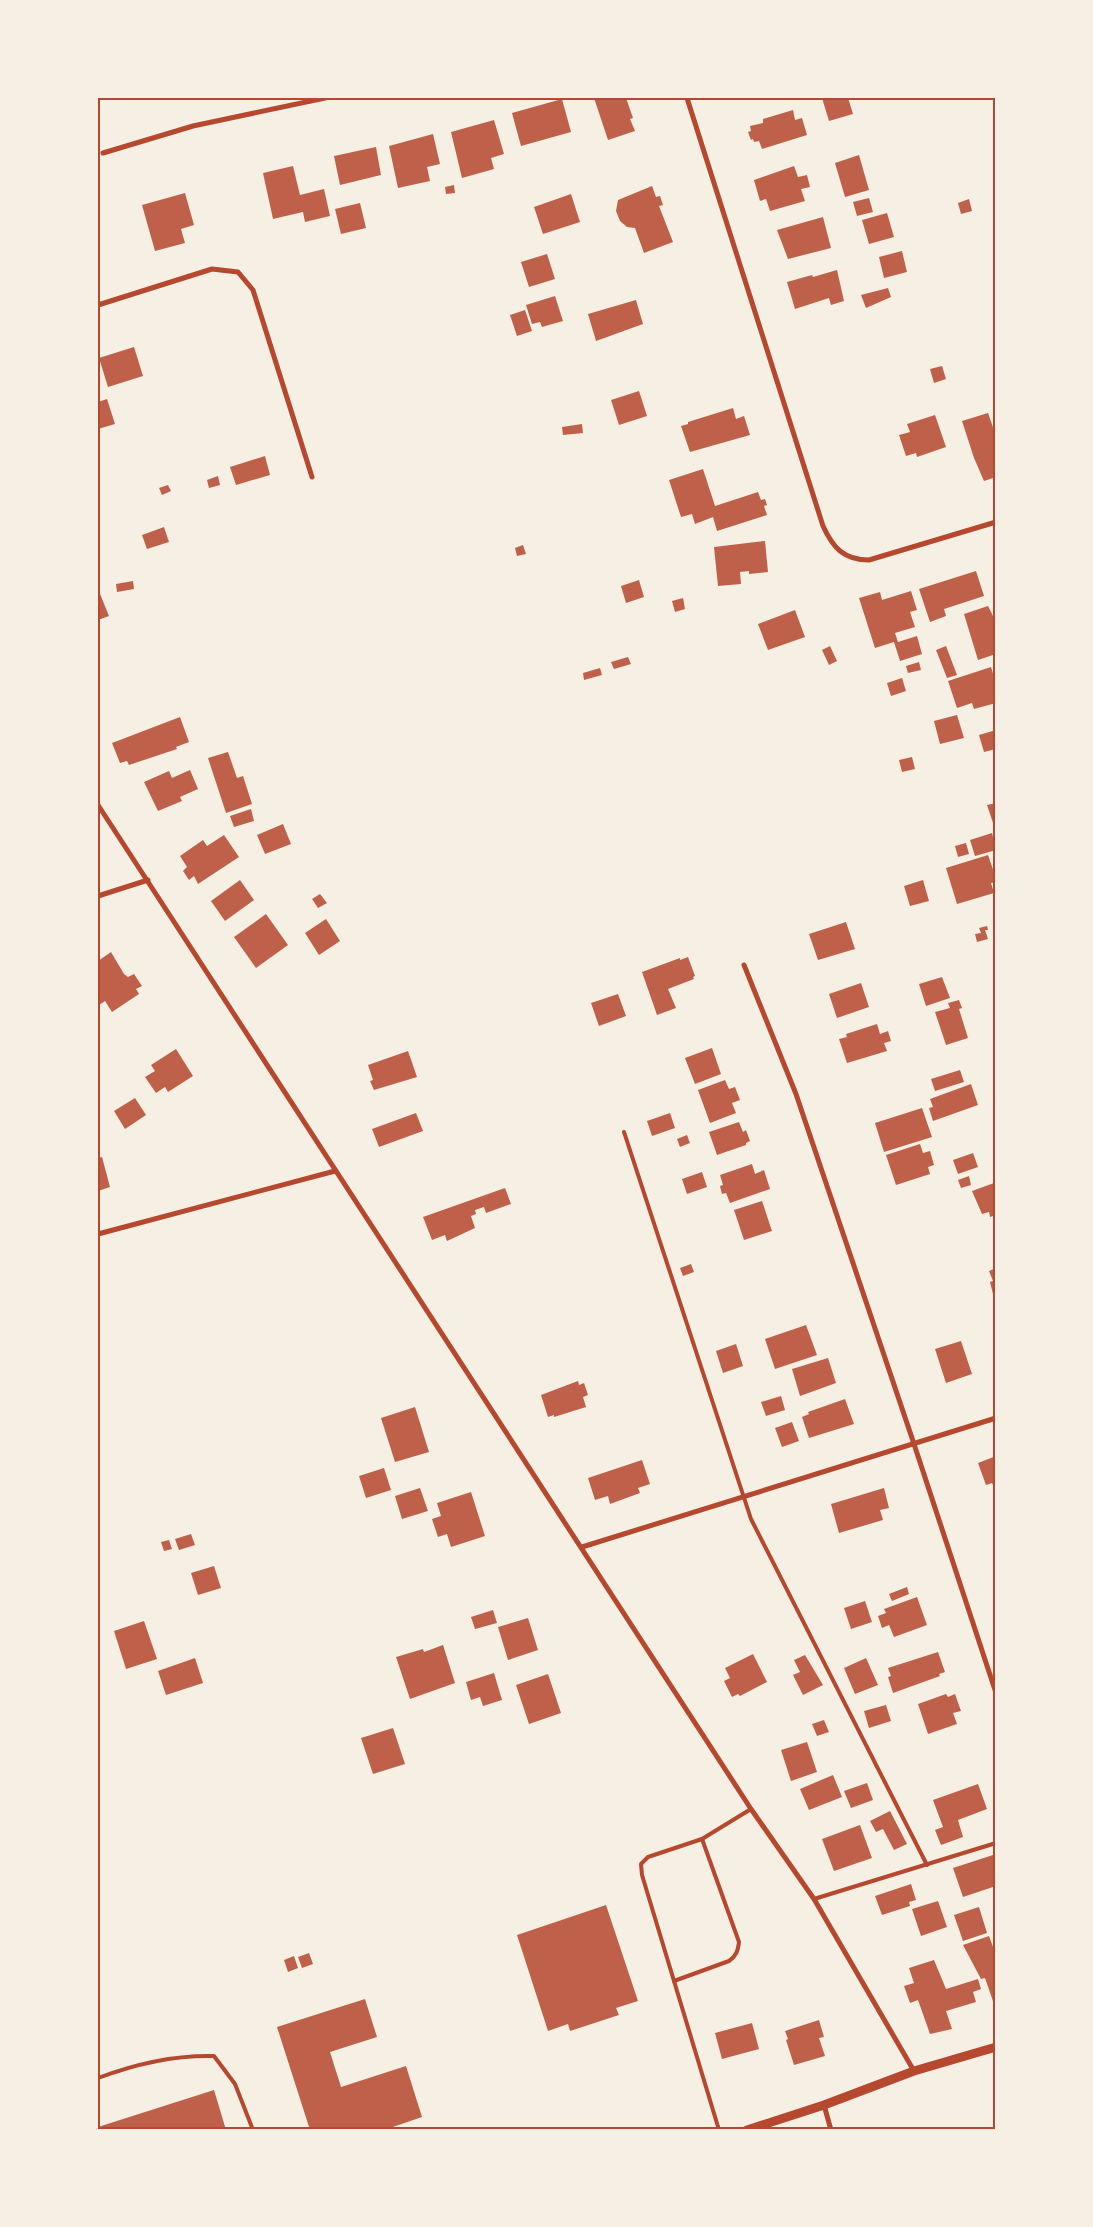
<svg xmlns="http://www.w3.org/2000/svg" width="1093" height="2227" viewBox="0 0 1093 2227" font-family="'Space Grotesk',sans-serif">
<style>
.building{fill:#bf614a}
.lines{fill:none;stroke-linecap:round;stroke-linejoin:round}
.service{stroke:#b5482f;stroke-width:4}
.minor{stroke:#b5482f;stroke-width:5}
.tertiary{stroke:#b5482f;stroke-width:9}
.neatline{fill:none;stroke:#b5482f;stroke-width:2}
</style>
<rect width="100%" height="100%" fill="#f6efe4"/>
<g class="building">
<path d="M594,98H626L633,118L630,119L635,131L608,140Z"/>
<path d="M822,98H848L853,114L829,121Z"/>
<path d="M562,99L571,132L521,146L512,113Z"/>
<path d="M793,110L795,120L802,118L807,135L762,149L759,141L754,142L753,139L751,140L748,132L751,131L750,126L763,123V119Z"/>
<path d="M494,120L504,154L491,158L494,169L462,178L451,132Z"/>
<path d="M433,134L440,164L427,167L430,181L398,188L389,146Z"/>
<path d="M376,147L381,175L340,185L334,156Z"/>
<path d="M859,155L869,190L845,197L835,163Z"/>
<path d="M293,166L300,195L324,189L330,216L305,222L303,212L273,219L263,173Z"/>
<path d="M794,166L798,177L807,175L810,187L801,189L805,201L770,211L766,199L760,201L754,180Z"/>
<path d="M454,185L455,193L446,194L445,187Z"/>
<path d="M652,186L656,197L660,196L663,205L659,206L673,242L644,253L635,228L627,227L620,221L616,211L618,200Z"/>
<path d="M185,193L194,225L181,229L185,243L155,251L142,205Z"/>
<path d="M571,194L580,222L543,234L534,207Z"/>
<path d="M869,198L873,212L857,216L853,202Z"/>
<path d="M969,199L972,211L961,214L958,203Z"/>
<path d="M360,203L366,228L341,234L335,209Z"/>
<path d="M887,213L894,237L869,244L862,220Z"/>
<path d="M823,217L831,248L788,259L777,230Z"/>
<path d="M902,251L907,272L884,278L879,257Z"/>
<path d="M547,254L555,279L529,287L521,262Z"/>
<path d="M837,270L844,301L831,305L829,298L795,309L787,282L812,275L813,277Z"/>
<path d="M888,288L891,297L866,308L861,295Z"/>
<path d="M555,296L563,321L542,327L540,322L532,324L526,305Z"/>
<path d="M636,300L643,324L596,341L588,314Z"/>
<path d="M525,310L532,331L517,336L510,315Z"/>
<path d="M134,347L143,376L108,387L99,358Z"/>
<path d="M942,366L946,379L934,383L930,369Z"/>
<path d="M639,391L647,416L619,425L611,400Z"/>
<path d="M107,399L115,424L98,429V402Z"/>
<path d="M733,408L736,419L744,416L750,435L690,452L681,426L688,424V422Z"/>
<path d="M988,413L996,436V477L984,481L974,458L962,421Z"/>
<path d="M935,415L946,447L917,457L916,453L906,456L899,435L910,432L907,424Z"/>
<path d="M582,424L583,433L563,435L562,427Z"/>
<path d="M265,456L270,475L236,485L230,467Z"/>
<path d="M703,469L715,506L758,492L761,500L765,499L767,505L764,506L767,515L717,531L713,517L695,524L692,514L681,517L669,480Z"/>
<path d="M218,476L220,485L209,488L207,480Z"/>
<path d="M168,485L171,491L162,495L159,488Z"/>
<path d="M164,527L169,542L147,549L142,535Z"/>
<path d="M765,541L768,572L749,574V571L740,572L741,584L718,586L714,547Z"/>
<path d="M523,545L526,554L517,556L515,548Z"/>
<path d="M976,571L984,596L944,609L946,616L930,622L919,589Z"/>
<path d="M639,580L644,597L626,603L621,586Z"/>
<path d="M133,581L134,589L117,592L116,584Z"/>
<path d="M98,589L109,616L98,620Z"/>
<path d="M911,591L917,610L910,612L915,627L895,633L898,642L917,636L922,654L900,661L894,642L875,648L859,598L880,592L882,600Z"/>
<path d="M683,598L685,609L675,612L672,601Z"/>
<path d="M988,606L996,622V654L978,660L964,614Z"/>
<path d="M795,610L805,637L768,650L758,624Z"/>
<path d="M830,646L837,661L829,665L822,650Z"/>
<path d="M946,646L957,675L947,678L936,650Z"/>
<path d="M628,657L631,664L614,669L611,662Z"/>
<path d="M919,662L921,670L908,673L906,666Z"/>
<path d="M991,667L996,683V703L974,709L972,703L957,708L948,681Z"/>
<path d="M600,668L602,675L584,680L583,673Z"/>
<path d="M902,678L906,691L891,696L887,683Z"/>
<path d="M957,715L964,738L940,744L934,721Z"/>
<path d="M180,717L189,742L176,747L177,749L129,765L127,761L120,763L112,743Z"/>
<path d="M996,730V749L984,752L979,735Z"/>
<path d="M228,752L237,778L243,776L252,804L226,813L208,758Z"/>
<path d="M912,757L915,769L902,772L899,760Z"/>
<path d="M190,770L198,789L180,797L182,801L158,811L144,782L169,771L172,778Z"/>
<path d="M996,803V826H994L987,805Z"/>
<path d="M251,809L254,821L234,827L230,816Z"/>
<path d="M283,824L291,844L265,854L257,835Z"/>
<path d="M992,833L996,850L975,856L970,840Z"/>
<path d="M224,835L239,857L198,884L194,876L189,880L183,871L187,867L180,856L203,840L207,846Z"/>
<path d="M966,843L969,854L958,857L955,846Z"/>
<path d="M988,855L996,878V882L991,883L994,893L957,904L946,868Z"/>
<path d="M240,880L254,900L225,921L211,901Z"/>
<path d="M923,880L929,901L910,906L904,886Z"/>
<path d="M320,894L327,903L318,908L312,899Z"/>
<path d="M266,914L288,945L256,968L234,937Z"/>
<path d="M326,919L340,941L319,955L305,933Z"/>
<path d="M846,922L855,949L818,960L809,934Z"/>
<path d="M987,926L988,930H985L988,939L977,942L975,934L981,933L979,928Z"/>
<path d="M111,952L124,974L128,977L134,974L142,986L136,989L139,994L112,1012L105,1001L99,1005L98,1003V961Z"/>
<path d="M688,957L695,976L693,977L694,979L668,989L676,1008L657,1015L642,972L680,958V960Z"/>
<path d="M942,977L950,998L926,1006L919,984Z"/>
<path d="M861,983L869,1007L837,1018L829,994Z"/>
<path d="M618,994L626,1016L599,1026L591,1003Z"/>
<path d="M959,1000L962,1008L959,1009L968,1038L946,1045L935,1012L950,1008L948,1003Z"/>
<path d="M877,1024L880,1034L888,1031L891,1041L884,1043L887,1051L847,1063L839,1039L847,1037L846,1034Z"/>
<path d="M712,1048L721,1074L695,1084L685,1058Z"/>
<path d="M176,1049L193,1076L168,1092L165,1087L156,1093L145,1077L155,1071L151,1065Z"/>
<path d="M408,1051L417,1077L374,1090L370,1081L373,1080L368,1065Z"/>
<path d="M960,1070L964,1082L935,1091L931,1079Z"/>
<path d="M725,1080L729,1089L735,1087L740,1100L732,1103L736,1113L710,1123L698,1090Z"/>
<path d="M971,1084L978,1105L933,1121L929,1108L933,1107L930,1099Z"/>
<path d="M135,1098L146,1115L125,1129L114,1111Z"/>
<path d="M922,1108L932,1137L884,1152L875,1123Z"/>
<path d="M416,1113L423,1131L379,1147L372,1129Z"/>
<path d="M670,1113L675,1128L652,1136L647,1121Z"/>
<path d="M739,1122L743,1132L746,1130L750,1141L746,1143V1145L717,1155L709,1132Z"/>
<path d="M687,1135L690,1143L680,1147L677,1139Z"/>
<path d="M920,1144L923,1153L930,1151L934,1165L928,1167L930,1174L896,1185L886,1155Z"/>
<path d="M973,1153L978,1167L958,1174L953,1160Z"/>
<path d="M102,1157L110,1187L98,1191V1158Z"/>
<path d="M752,1164L755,1174L764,1170L770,1189L730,1203L726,1193L722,1194L720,1186L723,1185L720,1175Z"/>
<path d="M702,1172L707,1187L687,1194L682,1179Z"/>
<path d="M969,1176L971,1185L961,1188L958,1180Z"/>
<path d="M994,1183L996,1215L990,1217L989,1212L982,1214L972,1191Z"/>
<path d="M505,1188L511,1204L486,1213L484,1207L475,1210L476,1214L471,1216L475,1228L447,1241L445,1235L432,1240L423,1217Z"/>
<path d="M762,1201L772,1231L744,1240L734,1210Z"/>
<path d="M691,1264L694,1272L683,1276L680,1268Z"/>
<path d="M996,1268V1294H993L990,1282L993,1281L989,1271Z"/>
<path d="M806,1325L817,1355L775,1369L765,1339Z"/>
<path d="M961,1341L972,1374L946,1383L935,1349Z"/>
<path d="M736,1344L743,1366L723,1373L716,1351Z"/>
<path d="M828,1358L836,1383L800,1396L792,1369Z"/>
<path d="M578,1381L579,1385L584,1383L588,1395L583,1397L586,1407L554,1417V1415L548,1417L541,1395Z"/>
<path d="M781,1396L785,1410L766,1416L761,1402Z"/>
<path d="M845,1399L854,1424L809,1438L802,1417L809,1414L808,1412Z"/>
<path d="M415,1407L429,1452L395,1462L381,1418Z"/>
<path d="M792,1422L799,1441L782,1447L775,1428Z"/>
<path d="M996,1456V1486L994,1487L992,1483L986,1485L978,1463Z"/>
<path d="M642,1460L650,1484L638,1488L640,1493L610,1504L608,1496L595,1500L588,1478Z"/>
<path d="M384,1468L391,1490L366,1498L359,1476Z"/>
<path d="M420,1488L428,1511L402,1519L395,1496Z"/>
<path d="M884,1488L889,1508L880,1510L883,1520L839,1533L831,1504Z"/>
<path d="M471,1492L485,1536L451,1547L447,1534L438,1537L432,1519L441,1516L437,1503Z"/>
<path d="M191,1534L195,1545L179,1550L175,1539Z"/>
<path d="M169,1540L172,1549L164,1551L161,1542Z"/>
<path d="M214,1566L221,1588L198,1595L191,1573Z"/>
<path d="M907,1587L909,1594L892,1601L889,1594Z"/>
<path d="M917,1597L927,1625L894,1637L889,1625L882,1628L878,1616L886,1613L884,1609Z"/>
<path d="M865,1601L872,1622L851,1629L844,1608Z"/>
<path d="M493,1610L497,1623L475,1629L471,1617Z"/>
<path d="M528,1618L538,1650L508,1660L498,1627Z"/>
<path d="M144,1621L157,1659L126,1669L114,1631Z"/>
<path d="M443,1645L455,1683L410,1699L396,1657L423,1649L424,1652Z"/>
<path d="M938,1652L945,1672L939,1674L940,1676L893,1693L888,1677L891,1676L888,1668Z"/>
<path d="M753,1654L767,1682L740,1696L738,1694L732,1697L724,1681L730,1678L725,1668Z"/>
<path d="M805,1655L823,1685L803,1695L793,1675L800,1672L794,1660Z"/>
<path d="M195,1658L203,1683L166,1695L158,1671Z"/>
<path d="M866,1658L878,1685L855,1694L844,1668Z"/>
<path d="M494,1673L502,1700L483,1706L480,1697L471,1700L466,1682Z"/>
<path d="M548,1674L561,1713L529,1724L516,1685Z"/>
<path d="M946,1694L948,1697L955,1694L961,1711L953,1713L957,1724L928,1734L918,1704Z"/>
<path d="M886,1705L891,1721L869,1728L864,1711Z"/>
<path d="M824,1720L829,1732L817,1736L812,1724Z"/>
<path d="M393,1728L405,1764L373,1774L361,1738Z"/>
<path d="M807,1742L817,1772L791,1781L781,1750Z"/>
<path d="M833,1775L842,1797L809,1810L800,1789Z"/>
<path d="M867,1783L873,1800L851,1808L844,1791Z"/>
<path d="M978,1784L987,1809L958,1820L963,1837L941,1845L935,1830L943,1827L933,1800Z"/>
<path d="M890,1811L907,1844L894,1850L883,1829L876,1832L870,1821Z"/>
<path d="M860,1825L872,1858L834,1871L822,1839Z"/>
<path d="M996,1854V1886L963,1897L953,1868Z"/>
<path d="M911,1884L916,1900L909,1902L910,1906L882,1915L875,1896Z"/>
<path d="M938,1901L947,1927L921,1936L912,1909Z"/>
<path d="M606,1905L638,2001L616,2008L619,2015L570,2031L568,2024L548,2031L517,1935Z"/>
<path d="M979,1907L987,1933L963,1941L954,1915Z"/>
<path d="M989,1936L996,1955L995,2007L985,1978L981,1979L963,1945Z"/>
<path d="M309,1953L313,1964L302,1968L298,1957Z"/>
<path d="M294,1956L298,1968L288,1972L284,1960Z"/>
<path d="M934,1960L946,1989L978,1979L981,1989L973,1992L976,2002L946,2011L952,2029L930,2034L918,2000L910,2003L904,1986L914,1983L909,1968Z"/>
<path d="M365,1999L377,2037L330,2052L341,2087L406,2066L422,2117L384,2130H310L277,2027Z"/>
<path d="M819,2020L824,2037L819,2038L825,2056L794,2065L786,2040L788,2039L785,2031Z"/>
<path d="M752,2023L759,2049L722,2059L715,2033Z"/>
<path d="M214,2090L226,2130H98V2127Z"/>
</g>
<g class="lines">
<g class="service">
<path d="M624,1132L751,1519L927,1865"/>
<path d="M814,1899L996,1843"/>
<path d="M674,1981L729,1961C736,1956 738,1951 739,1942L702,1839"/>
<path d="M98,2078C135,2064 175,2055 214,2056L235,2084L253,2130"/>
<path d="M719,2130L642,1875L641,1864L648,1857L702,1839L751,1809"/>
</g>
<g class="minor">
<path d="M687,98L823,526C833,548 844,560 869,560L996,522"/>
<path d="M103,153L193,126L325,98"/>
<path d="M98,305L212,269L238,272L253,290L312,477"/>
<path d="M98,805L751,1809L814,1899L914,2071"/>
<path d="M98,896L148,880"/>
<path d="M744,965L796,1094L914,1444L996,1693"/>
<path d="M98,1234L335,1171"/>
<path d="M582,1547L996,1418"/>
<path d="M824,2105L831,2130"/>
</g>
<path class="tertiary" d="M747,2130L824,2105L914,2071L996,2047"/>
</g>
<rect width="1093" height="2227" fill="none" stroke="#f6efe4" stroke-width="198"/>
<rect x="99" y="99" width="895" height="2029" class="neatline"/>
</svg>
